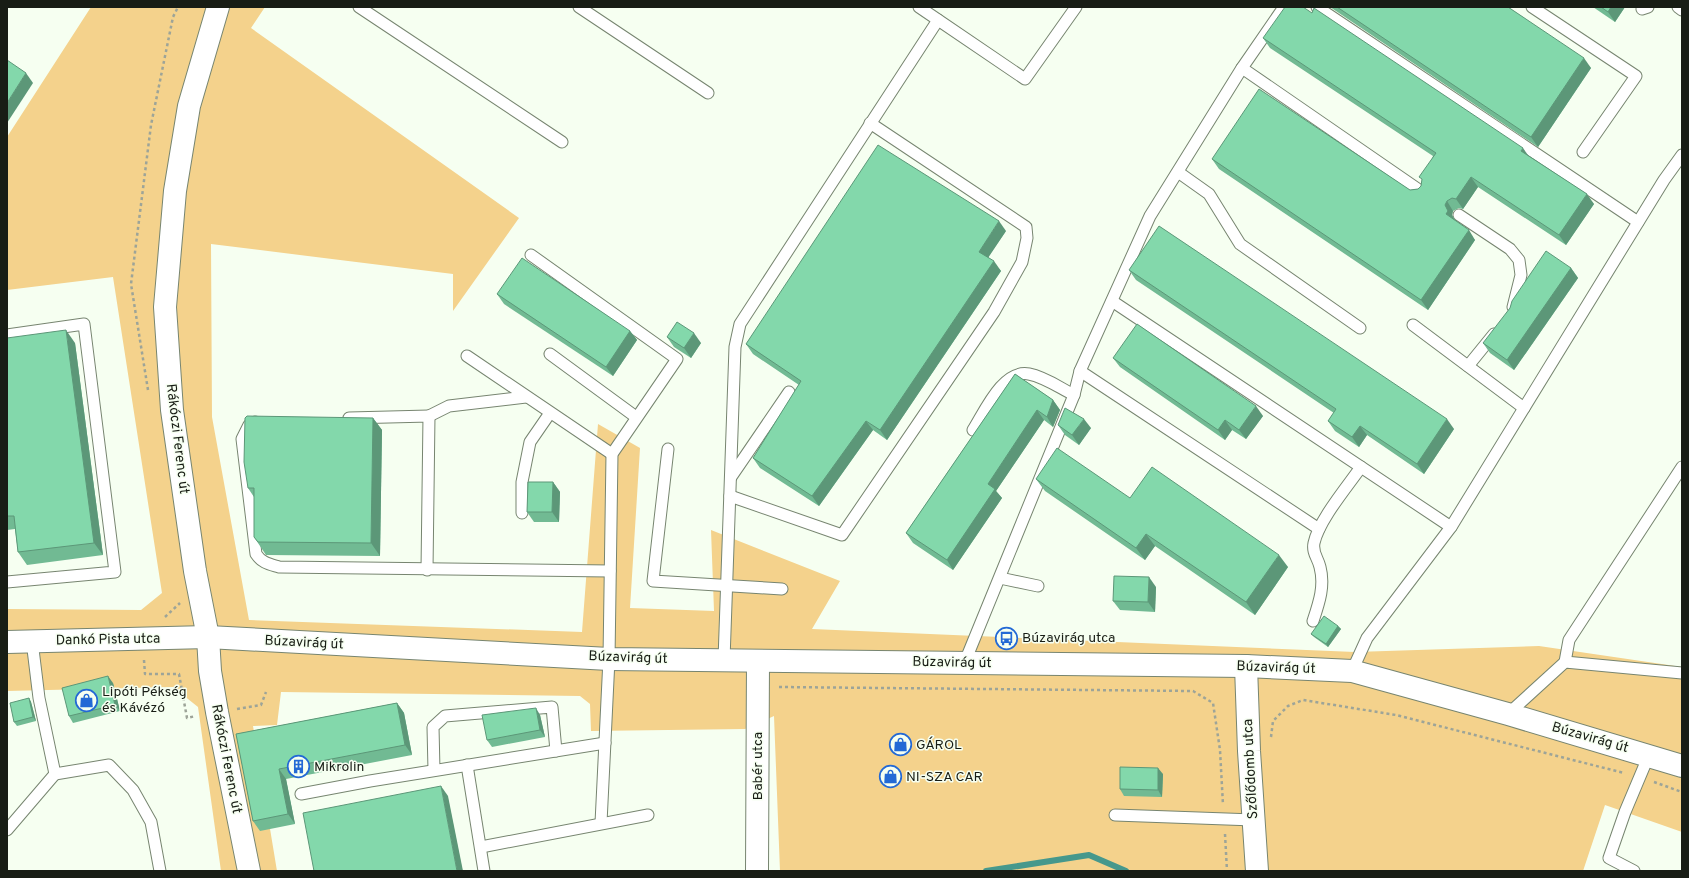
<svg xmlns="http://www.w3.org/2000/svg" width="1689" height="878" viewBox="0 0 1689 878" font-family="Overpass,sans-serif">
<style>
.green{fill:#f4d28c}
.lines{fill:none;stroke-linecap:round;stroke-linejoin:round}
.stream{stroke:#46988c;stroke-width:6}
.lane-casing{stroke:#778570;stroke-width:13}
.street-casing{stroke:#778570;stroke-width:24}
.secondary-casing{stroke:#778570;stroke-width:24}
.path{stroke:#9da498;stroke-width:2.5;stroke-dasharray:3 3;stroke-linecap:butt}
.lane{stroke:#fff;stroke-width:11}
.street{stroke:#fff;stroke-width:22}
.secondary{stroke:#fff;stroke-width:22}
.wall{fill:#71ba93}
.shaded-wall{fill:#5c9778}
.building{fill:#83d8ab;stroke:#5c9778}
.labels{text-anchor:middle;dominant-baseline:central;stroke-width:3;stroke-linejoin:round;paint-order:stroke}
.street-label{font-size:14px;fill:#181d15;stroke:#f6fff1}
.poi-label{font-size:14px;fill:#181d15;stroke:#f6fff1;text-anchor:start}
</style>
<rect width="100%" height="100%" fill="#f6fff1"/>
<path class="green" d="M91,7H265L251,28L519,218L453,311V274L211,244L212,417L249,620L582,632L598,424L640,448L630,608L714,611L711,530L840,581L812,629L1355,652L1539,646L1682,667V832L1605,805L1583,871H780L774,716L745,729L591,731L590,704L580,696L281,692L277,725L253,726L277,871H221L198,707L173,687L7,691V609L141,610L162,593L113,277L7,290V137Z"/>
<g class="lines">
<path class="stream" d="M986,871L1089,855L1126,871"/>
<defs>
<g id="lane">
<path d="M359,7L562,142"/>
<path d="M579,7L708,93"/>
<path d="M919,7L1025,79L1076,7"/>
<path d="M1317,7L1638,222"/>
<path d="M1532,7L1636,76L1583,152"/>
<path d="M1678,7L1682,10"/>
<path d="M1642,9L1648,7"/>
<path d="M1242,68L1422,192"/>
<path d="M1178,172L1209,194L1240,244L1360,328"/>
<path d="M1459,215L1510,249L1519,260L1521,275L1513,307"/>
<path d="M531,255L677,359L612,454L609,659L601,823"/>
<path d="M1112,301L1451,527"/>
<path d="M1413,325L1524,408"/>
<path d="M7,335L84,324L115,572L7,582"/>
<path d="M550,354L636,417"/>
<path d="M467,356L612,454"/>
<path d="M1468,366L1494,334"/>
<path d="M1080,371L1319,529"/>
<path d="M429,416L449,406L526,397"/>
<path d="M349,418L429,416L427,570"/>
<path d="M255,422L249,425L242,439L256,554C262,563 269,564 279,567L610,571"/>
<path d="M973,430C985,411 1003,369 1029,374C1045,377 1060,388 1074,395"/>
<path d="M668,449L653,581L782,589"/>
<path d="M731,477L789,392"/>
<path d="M730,496L842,535L994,312L1022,262L1027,238L1026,227L870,123"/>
<path d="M522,513V482L530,442L550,413"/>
<path d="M1000,578L1038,586"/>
<path d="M1313,621C1319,603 1325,586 1320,567C1318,558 1312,553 1314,543C1319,520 1347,487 1361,467"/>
<path d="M32,641L39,698L55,774L109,765L133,790L151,822L160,871"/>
<path d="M724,660L735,347L740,324L938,20"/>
<path d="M1565,662L1569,640L1682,467"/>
<path d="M964,664L1074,395L1080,371L1150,216L1242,68L1284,7"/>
<path d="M1352,671L1367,638L1451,527L1664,180L1682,155"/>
<path d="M1508,714L1565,662L1682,673"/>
<path d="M467,765L484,871"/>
<path d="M434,770L433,727L445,716L552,707L556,751"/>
<path d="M301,794L370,781L605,743"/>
<path d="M1115,815L1254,820"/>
<path d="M7,830L55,774"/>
<path d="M481,847L648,815"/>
<path d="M1634,871L1609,858L1625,812L1649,755"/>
</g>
<g id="street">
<path d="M208,637L609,659L1246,666L1352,671L1508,714L1682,766"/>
<path d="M1246,666L1249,751L1257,871"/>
<path d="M757,871L758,661"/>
</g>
<g id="secondary">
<path d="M218,7L189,106L175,191L165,307L172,410L195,571L208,637L210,671L217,712L249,871"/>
<path d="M7,642L208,637"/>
</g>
</defs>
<use href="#lane" class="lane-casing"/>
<use href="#street" class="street-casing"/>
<use href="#secondary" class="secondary-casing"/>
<g class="path">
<path d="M148,390L131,284L151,125L173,17L178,7"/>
<path d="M165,617L180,603"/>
<path d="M144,660L145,674H179L187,718L196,716"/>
<path d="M779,687L1193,691L1213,703L1220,750L1223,805"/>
<path d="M237,709L261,705L266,692"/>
<path d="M1271,737L1273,721L1288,706L1303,700L1396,715L1624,773"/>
<path d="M1654,782L1682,792"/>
<path d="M1225,834L1227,871"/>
</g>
<use href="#lane" class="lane"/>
<use href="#street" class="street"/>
<use href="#secondary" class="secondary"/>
</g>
<g class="wall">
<path d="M1330,7H1508L1591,68L1538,147Z"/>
<path d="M1593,7H1625L1615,22Z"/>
<path d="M1263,38L1528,156L1594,204L1566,245L1478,187L1463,209L1459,208L1453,211L1452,215L1455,220L1475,240L1428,310L1219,169L1212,159L1410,190L1418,189L1421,186L1433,156L1270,48Z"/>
<path d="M1006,231L988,257L1001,271L887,440L873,430L819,506L760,468L753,458L799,385L753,354L746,344Z"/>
<path d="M1571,268L1578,278L1514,370L1490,353L1483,343Z"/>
<path d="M1129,270L1454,429L1424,474L1367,435L1359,447L1335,431L1328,421L1334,413L1136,280Z"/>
<path d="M497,294L630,331L637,340L613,376L504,304Z"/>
<path d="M667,337L701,343L691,358L674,347Z"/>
<path d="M7,338L75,343L103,555L27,565L18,552L15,529L7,530Z"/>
<path d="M1113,358L1263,416L1246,439L1232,430L1225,440L1120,367Z"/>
<path d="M1015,374L1053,400L1060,410L1053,427L1044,420L996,491L1002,498L953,570L913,543L906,533Z"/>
<path d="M373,418L382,430L380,556L266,555L254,537V497L248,488Z"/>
<path d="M1058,425L1091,428L1079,445L1065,435Z"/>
<path d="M1036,479L1130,498L1288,567L1255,615L1155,546L1145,560L1045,491Z"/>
<path d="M553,482L560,492L559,522H534L527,512Z"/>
<path d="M1156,587L1155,612L1120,610L1113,601Z"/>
<path d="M1338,626L1341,629L1328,647L1314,637L1311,634Z"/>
<path d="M113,683L120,711L73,723L69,716Z"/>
<path d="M29,698L31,702L36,721L17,726L14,722Z"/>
<path d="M397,703L404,713L412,755L286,779L295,824L260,831L253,821L236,734Z"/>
<path d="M540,715L545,737L492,747L487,740Z"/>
<path d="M1163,774L1162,797L1124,796L1120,789Z"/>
</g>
<g class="shaded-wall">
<path d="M1611,7H1625L1615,22L1608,12Z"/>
<path d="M1584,58L1591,68L1538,147L1531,137Z"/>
<path d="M26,73L33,83L7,123V103Z"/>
<path d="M1523,148L1530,158L1521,151Z"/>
<path d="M1471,177L1478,187L1463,209L1456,199Z"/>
<path d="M1587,194L1594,204L1566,245L1559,235Z"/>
<path d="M1447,201L1453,211L1452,215L1455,221L1446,214L1445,205Z"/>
<path d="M999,221L1006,231L986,261L979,252Z"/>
<path d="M1469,230L1475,240L1428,310L1421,300Z"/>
<path d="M994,261L1001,271L887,440L880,430Z"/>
<path d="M1571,268L1578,278L1514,370L1507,360Z"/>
<path d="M66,330L75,343L103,555L94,543Z"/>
<path d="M630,331L637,340L613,376L606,367Z"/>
<path d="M694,333L701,343L691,358L684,348Z"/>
<path d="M1053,400L1060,410L1053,427L1047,417Z"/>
<path d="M1256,406L1263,416L1246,439L1239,430Z"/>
<path d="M1037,410L1044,420L996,491L1002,498L953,570L947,560L988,484Z"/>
<path d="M373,418L382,430L380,556L371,543Z"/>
<path d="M1084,419L1091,428L1079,445L1072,435Z"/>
<path d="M1447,419L1454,429L1424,474L1417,464Z"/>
<path d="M1225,420L1232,430L1225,440L1218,430Z"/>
<path d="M866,421L873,430L819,506L812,496Z"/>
<path d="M1360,426L1367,435L1359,447L1352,437Z"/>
<path d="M553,482L560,492L559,522L552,512Z"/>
<path d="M1146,534L1155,546L1145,560L1136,548Z"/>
<path d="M1279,555L1288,567L1255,615L1246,602Z"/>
<path d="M1149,577L1156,587L1155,612L1148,602Z"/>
<path d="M1338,626L1341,629L1328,647L1326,644Z"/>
<path d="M108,676L113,683L120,711L115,705Z"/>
<path d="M29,698L31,702L36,721L33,717Z"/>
<path d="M397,703L404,713L412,755L405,745Z"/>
<path d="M536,708L540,715L545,737L540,730Z"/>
<path d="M1158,768L1163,774L1162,797L1158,790Z"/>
<path d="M279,769L286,779L295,824L288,814Z"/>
<path d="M441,786L448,796L463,871H457Z"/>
</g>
<g class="building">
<path d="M1285,7H1303L1312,13L1314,8L1523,148L1521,151L1587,194L1559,235L1471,177L1456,199L1452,198L1447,201L1445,205L1448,211L1446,214L1469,230L1421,300L1212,159L1259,89L1410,190L1418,189L1421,186L1422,179L1419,177L1436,153L1263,38Z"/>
<path d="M1337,7H1508L1584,58L1531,137Z"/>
<path d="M1601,7H1611L1608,12Z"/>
<path d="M7,60L26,73L7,103Z"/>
<path d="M878,145L999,221L979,252L994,261L880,430L866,421L812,496L753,458L801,381L746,344Z"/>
<path d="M1159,226L1447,419L1417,464L1360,426L1352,437L1328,421L1336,409L1129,270Z"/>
<path d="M1546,251L1571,268L1507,360L1483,343L1510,308L1512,301Z"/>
<path d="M522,258L630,331L606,367L497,294Z"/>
<path d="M677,322L694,333L684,348L667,337Z"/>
<path d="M1137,324L1256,406L1239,430L1225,420L1218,430L1113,358Z"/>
<path d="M66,330L94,543L18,552L14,516H7V338Z"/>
<path d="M1015,374L1053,400L1047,417L1037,410L988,484L995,489L947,560L906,533Z"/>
<path d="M1065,408L1084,419L1072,435L1058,425Z"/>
<path d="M247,416L373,418L371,543L258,542L254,537V488H248L244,462L245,418Z"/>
<path d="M1057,448L1130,498L1152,467L1279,555L1246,602L1146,534L1136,548L1036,479Z"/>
<path d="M528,482H553L552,512H527Z"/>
<path d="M1114,576L1149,577L1148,602L1113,601Z"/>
<path d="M1324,616L1338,626L1326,644L1311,634Z"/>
<path d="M108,676L115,705L69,716L62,688Z"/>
<path d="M29,698L33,717L14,722L10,703Z"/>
<path d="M397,703L405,745L279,769L288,814L253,821L236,734Z"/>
<path d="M536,708L540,730L487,740L482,715Z"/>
<path d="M1120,767L1158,768V790L1120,789Z"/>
<path d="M441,786L457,871H314L303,813Z"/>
</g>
<defs>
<symbol id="bus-ring" viewBox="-11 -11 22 22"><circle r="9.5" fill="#f6fff1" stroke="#2369d5" stroke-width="1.5"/><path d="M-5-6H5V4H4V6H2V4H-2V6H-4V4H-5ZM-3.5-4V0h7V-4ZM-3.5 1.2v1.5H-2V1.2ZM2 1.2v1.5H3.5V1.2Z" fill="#2369d5"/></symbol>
<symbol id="shop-ring" viewBox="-11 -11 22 22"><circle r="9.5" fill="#f6fff1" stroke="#2369d5" stroke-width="1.5"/><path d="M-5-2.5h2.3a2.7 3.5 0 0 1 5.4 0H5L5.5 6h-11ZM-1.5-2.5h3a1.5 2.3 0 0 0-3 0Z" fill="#2369d5"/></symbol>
<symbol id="building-ring" viewBox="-11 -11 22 22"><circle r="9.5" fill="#f6fff1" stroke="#2369d5" stroke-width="1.5"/><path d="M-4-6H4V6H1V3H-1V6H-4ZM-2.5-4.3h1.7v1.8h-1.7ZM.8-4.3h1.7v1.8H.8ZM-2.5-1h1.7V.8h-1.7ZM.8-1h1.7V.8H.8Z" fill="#2369d5"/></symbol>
</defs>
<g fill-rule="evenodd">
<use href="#bus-ring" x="994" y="626" width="25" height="25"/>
<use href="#shop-ring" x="74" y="688" width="25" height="25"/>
<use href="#shop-ring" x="888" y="732" width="25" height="25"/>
<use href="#building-ring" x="286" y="754" width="25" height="25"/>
<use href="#shop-ring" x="878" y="764" width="25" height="25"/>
</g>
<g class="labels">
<g class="street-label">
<text transform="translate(177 439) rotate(83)">Rákóczi Ferenc út</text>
<text transform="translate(108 640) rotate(-1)">Dankó Pista utca</text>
<text transform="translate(304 643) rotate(3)">Búzavirág út</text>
<text transform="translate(628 658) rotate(2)">Búzavirág út</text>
<text transform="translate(952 663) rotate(1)">Búzavirág út</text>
<text transform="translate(1276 668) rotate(2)">Búzavirág út</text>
<text transform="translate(1590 738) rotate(16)">Búzavirág út</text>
<text transform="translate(226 759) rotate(79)">Rákóczi Ferenc út</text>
<text transform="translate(758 766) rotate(-90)">Babér utca</text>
<text transform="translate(1251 769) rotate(-93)">Szőlődomb utca</text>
</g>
<g class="poi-label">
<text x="1022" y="638">Búzavirág utca</text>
<text x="102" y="692">Lipóti Pékség<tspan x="102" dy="16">és Kávézó</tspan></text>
<text x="916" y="745">GÁROL</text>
<text x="314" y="767">Mikrolin</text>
<text x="906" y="777">NI-SZA CAR</text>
</g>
</g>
<rect width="1689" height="878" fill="none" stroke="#181d15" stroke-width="16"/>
</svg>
